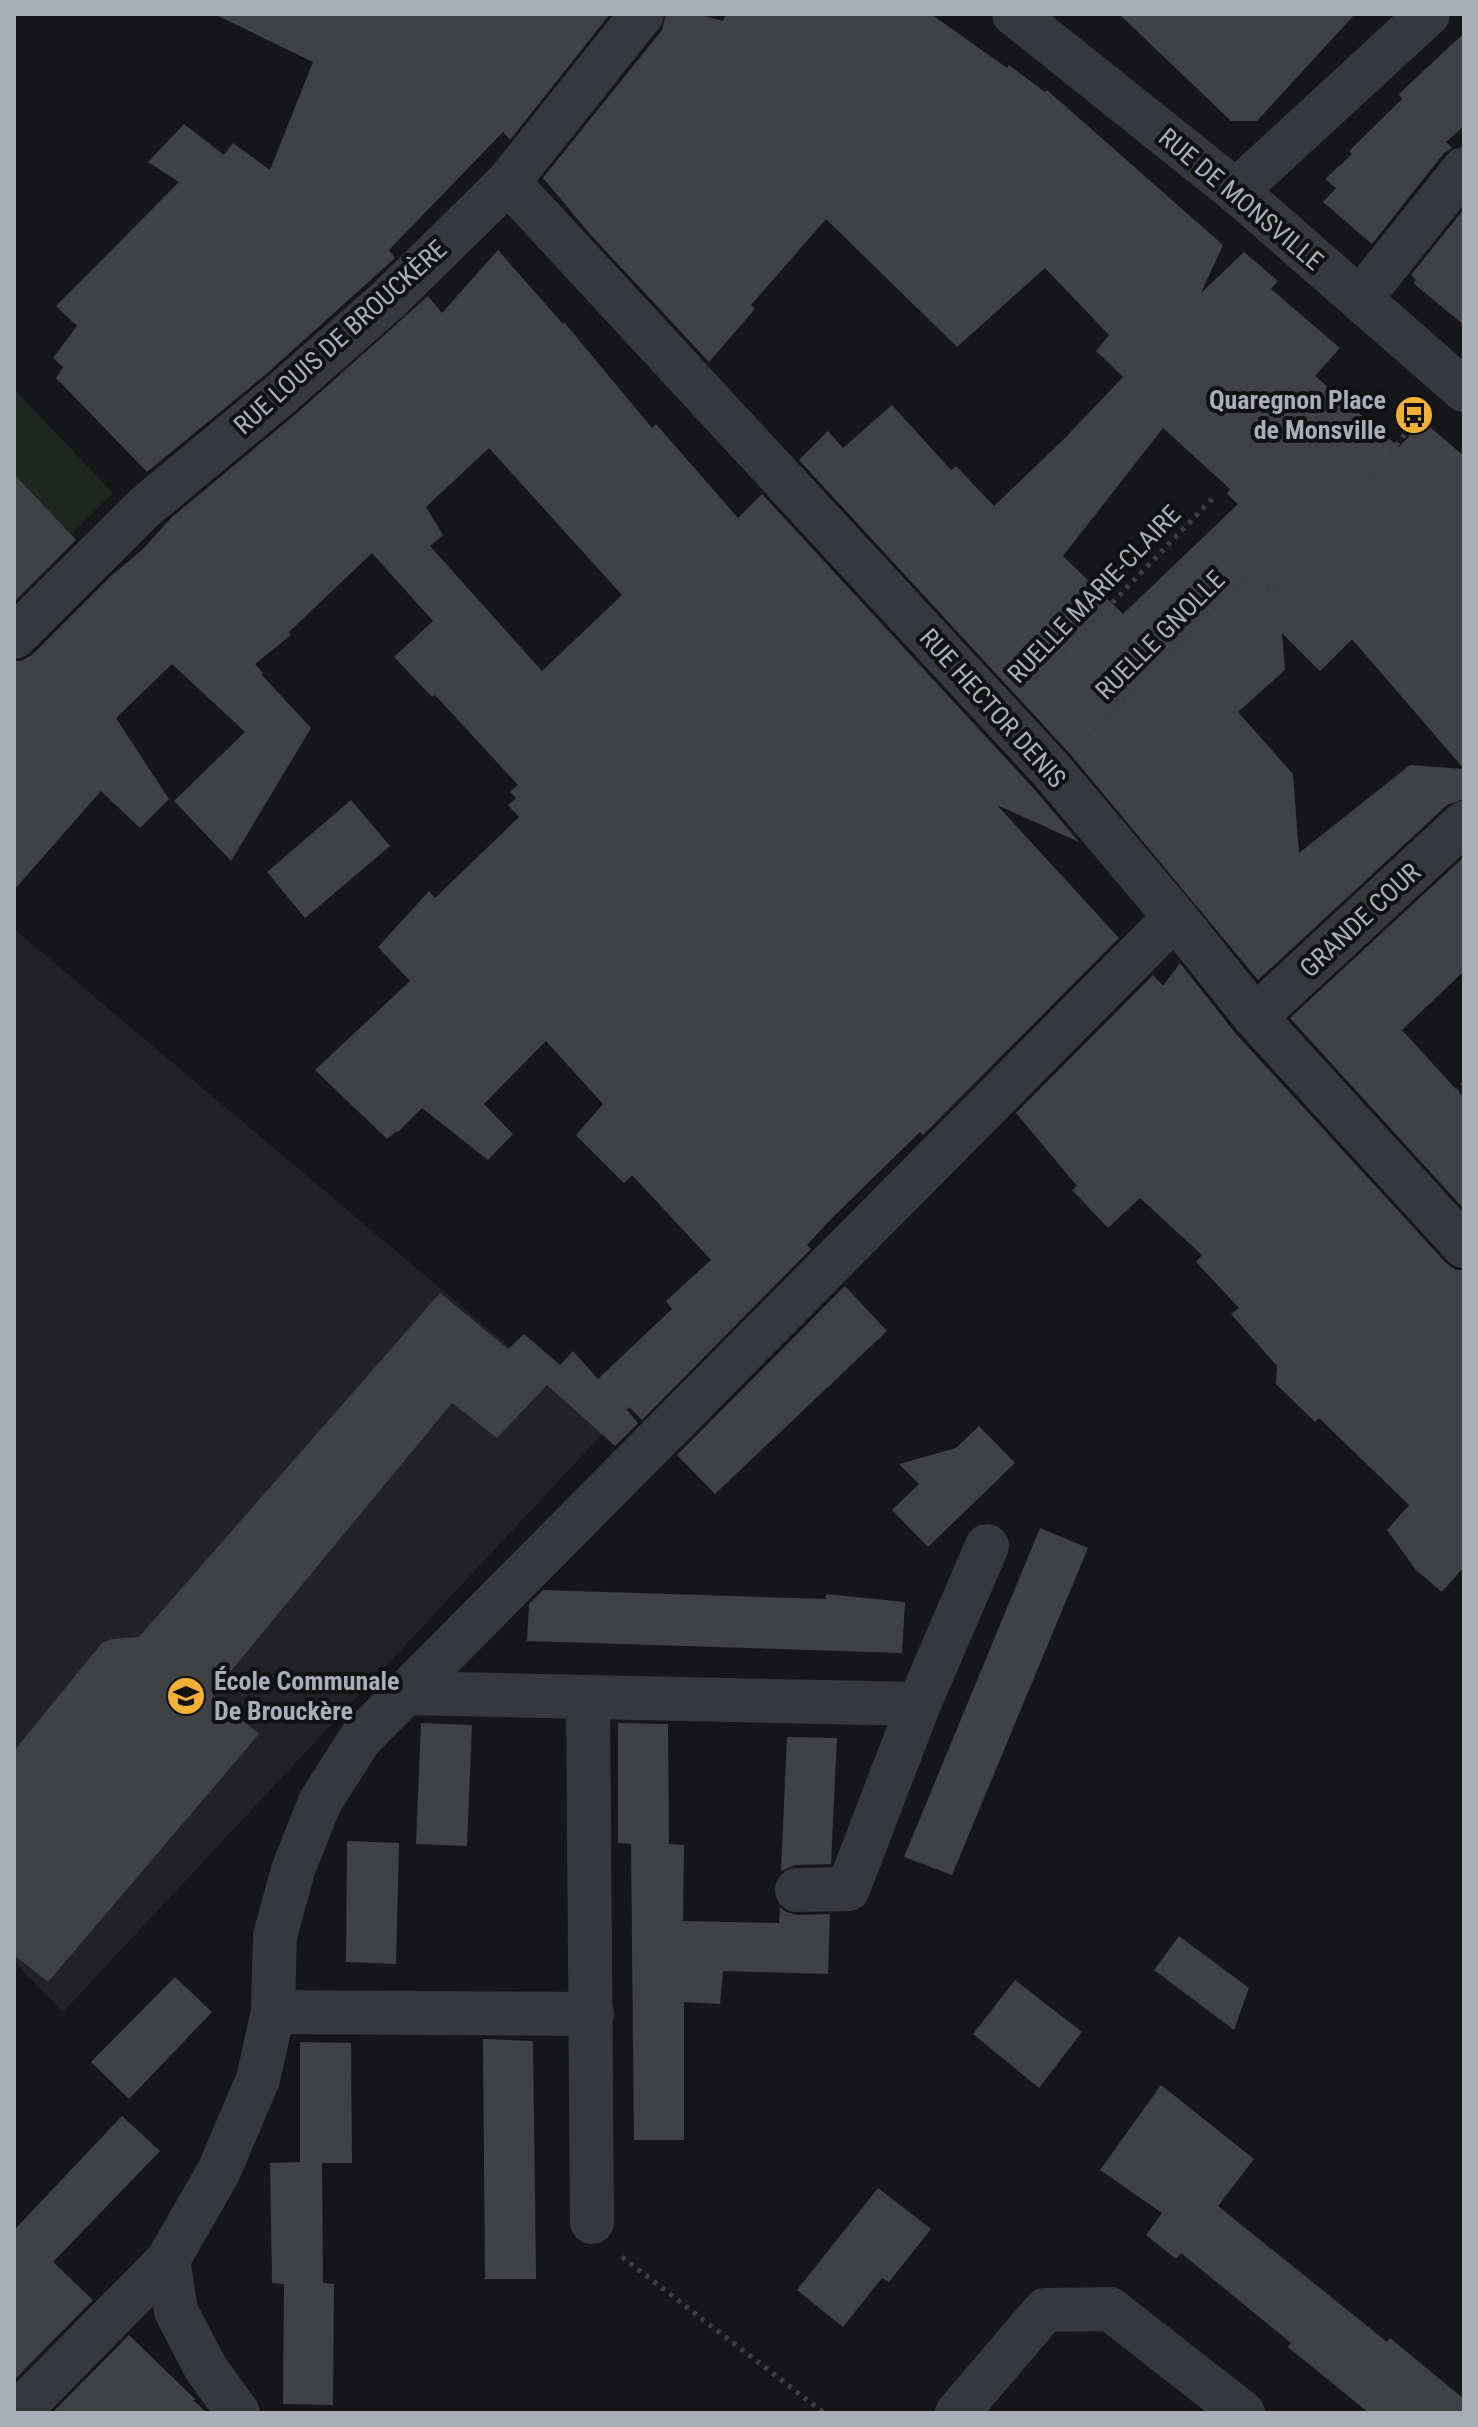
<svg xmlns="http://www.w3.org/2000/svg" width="1478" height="2427" viewBox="0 0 1478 2427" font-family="'Roboto Condensed',sans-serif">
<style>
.built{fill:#222225}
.green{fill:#1e261f}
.building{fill:#404145;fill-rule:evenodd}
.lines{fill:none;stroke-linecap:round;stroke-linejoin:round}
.path{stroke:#3d3f44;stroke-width:5;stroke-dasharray:4 6;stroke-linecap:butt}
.minor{stroke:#37383d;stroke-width:44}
.labels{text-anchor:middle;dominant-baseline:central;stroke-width:8;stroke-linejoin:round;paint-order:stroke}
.street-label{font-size:26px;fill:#a8adb8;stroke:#111113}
.poi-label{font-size:26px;font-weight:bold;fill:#a8adb8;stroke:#111113;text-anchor:end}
</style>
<rect width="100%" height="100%" fill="#161618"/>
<path class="built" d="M14,929L607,1429L63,2012L14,1962Z"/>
<path class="green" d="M14,389L113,493L14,591Z"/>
<g class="building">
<path d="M214,14H610L510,140L503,132L389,250L395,258L265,375L147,472L56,378L63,367L53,358L77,326L56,306L179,182L148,162L184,124L224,155L233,143L270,170L313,62Z"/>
<path d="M666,14H698L723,21L726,14H931L1007,68L1009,65L1045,92L1047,90L1223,245L1201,293L1244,252L1278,281L1271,289L1340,348L1315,376L1399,447L1423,421L1464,456V799L1447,805L1258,980L1071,755L799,460L828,431L843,448L892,405L951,470L956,466L994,506L1065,438L1123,377L1096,351L1109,335L1045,268L957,347L826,219L751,305L755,309L709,362L590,234L543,178L662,30ZM1163,428L1230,489L1227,494L1238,504L1123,614L1063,556ZM1282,633L1320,671L1352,639L1464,769L1410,765L1299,853L1293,774L1238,712L1285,670Z"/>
<path d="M1119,14H1355L1257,121H1231Z"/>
<path d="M1464,33V126L1446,142L1452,148L1444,153L1372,244L1323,202L1336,188L1325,179L1352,154L1349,151L1402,99L1399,94Z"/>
<path d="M1464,209V325L1413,283L1416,280L1411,275Z"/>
<path d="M498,250L563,324L564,322L652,428L656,424L738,518L762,494L1034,789L1079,842L997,805L1119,938L923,1135L920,1132L831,1219L807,1245L811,1249L642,1420L629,1407L627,1410L638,1423L615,1446L547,1385L497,1438L452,1403L212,1694L259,1734L48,1982L14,1955V1751L102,1643L112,1639L139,1637L440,1293L508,1349L524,1334L560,1365L573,1351L598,1379L672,1309L666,1301L711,1260L632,1175L624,1183L576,1135L603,1104L546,1041L484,1104L513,1134L488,1160L422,1108L398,1132L397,1131L387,1139L315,1070L410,981L378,947L429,891L435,898L519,817L508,805L516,798L510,792L518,785L435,695L432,697L394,657L433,621L372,553L289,632L291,635L255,664L263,673L261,674L311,728L231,861L174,801L245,732L172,664L116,718L169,799L140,828L101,791L14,890V661H21L32,655L111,576L143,549L171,518L297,413L428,296L442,313ZM489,448L622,595L542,671L430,546L443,535L426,507Z"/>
<path d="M14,474L76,540L14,602Z"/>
<path d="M351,800L390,846L305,918L267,872Z"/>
<path d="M1464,857V971L1402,1030L1464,1098V1209L1290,1018Z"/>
<path d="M1180,963L1236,1034L1446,1263L1456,1270H1464V1567L1442,1592L1416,1570L1387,1530L1409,1505L1319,1418L1315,1422L1276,1384L1277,1366L1231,1314L1239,1308L1196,1262L1202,1255L1140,1198L1108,1228L1072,1190L1077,1186L1016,1113L1153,975L1163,986Z"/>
<path d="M845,1286L887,1331L715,1494L677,1455Z"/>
<path d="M979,1426L1015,1463L928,1547L892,1510L919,1484L899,1464L956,1448Z"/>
<path d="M1040,1528L1088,1548L952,1875L904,1857Z"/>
<path d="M543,1590L826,1599V1594L905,1602L902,1653L527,1641L529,1604Z"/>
<path d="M421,1723L472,1725L467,1846L416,1844Z"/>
<path d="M618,1723L668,1724L669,1844L684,1845L683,1921L779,1923L780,1907L786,1912L797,1915L830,1914L828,1974L723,1971L720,2004L684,2002V2140H634L631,1844L618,1843Z"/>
<path d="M787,1737L837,1738L831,1864L796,1865L781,1871Z"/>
<path d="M347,1841L399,1843L396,1964L346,1962Z"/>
<path d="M1179,1936L1249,1988L1234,2030L1154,1970Z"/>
<path d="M175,1977L212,2012L129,2099L91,2062Z"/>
<path d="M1015,1980L1082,2032L1039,2088L973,2034Z"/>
<path d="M483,2039L533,2041L536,2279H485Z"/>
<path d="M300,2042L351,2043L352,2163H322L323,2283L334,2284L333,2405L283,2404L284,2284L272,2283L270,2163L300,2162Z"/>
<path d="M1161,2085L1254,2159L1218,2206L1387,2342L1390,2338L1464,2399V2413H1369L1288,2347L1291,2343L1181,2253L1176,2259L1146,2235L1162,2213L1100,2170Z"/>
<path d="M122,2116L160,2151L53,2262L93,2300L14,2380V2225L16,2228Z"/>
<path d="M878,2188L931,2229L889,2282L882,2278L843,2327L797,2290Z"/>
<path d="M129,2335L196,2400H193L207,2413H52Z"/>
</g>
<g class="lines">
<g class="path">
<path d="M1036,682L1214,497"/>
<path d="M1087,737L1248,575L1274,592L1421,415"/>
<path d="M1418,1126L1464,1084"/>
<path d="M622,2257L824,2413"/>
</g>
<g class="minor">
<path d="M1014,14L1236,191L1464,390"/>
<path d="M508,182L1053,772L1175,917L1255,1017L1464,1246"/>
<path d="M1236,191L1428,14"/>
<path d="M1360,299L1464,169"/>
<path d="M14,637L146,506L281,394L388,300L508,182L642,14"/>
<path d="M1255,1017L1464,823"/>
<path d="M405,1693L919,1704L987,1546"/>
<path d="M588,1698L592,2222"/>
<path d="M797,1890L848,1889L919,1704"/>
<path d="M273,2012L592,2014"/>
<path d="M168,2260L176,2311L205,2367L238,2413"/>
<path d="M17,2413L168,2260L219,2171L258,2079L273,2012L275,1936L293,1870L320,1802L360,1739L1175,917"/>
<path d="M957,2413L1045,2310L1110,2309L1243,2413"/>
</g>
</g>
<defs>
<symbol id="bus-disc" viewBox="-11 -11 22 22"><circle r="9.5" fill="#f2b134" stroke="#111113"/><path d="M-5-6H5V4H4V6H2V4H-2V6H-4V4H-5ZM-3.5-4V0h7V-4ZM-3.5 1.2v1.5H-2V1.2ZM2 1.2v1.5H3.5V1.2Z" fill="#111"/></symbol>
<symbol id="school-disc" viewBox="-11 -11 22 22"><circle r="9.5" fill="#f2b134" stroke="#111113"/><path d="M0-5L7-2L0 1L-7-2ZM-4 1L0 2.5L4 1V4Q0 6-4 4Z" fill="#111"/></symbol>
</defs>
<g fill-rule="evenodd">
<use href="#bus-disc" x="1392" y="393" width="44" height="44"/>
<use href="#school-disc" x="164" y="1674" width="44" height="44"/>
</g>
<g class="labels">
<g class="street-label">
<text transform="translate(1241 199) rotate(40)">RUE DE MONSVILLE</text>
<text transform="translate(340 337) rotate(-42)">RUE LOUIS DE BROUCKÈRE</text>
<text transform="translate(1094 594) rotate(-46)">RUELLE MARIE-CLAIRE</text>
<text transform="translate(1160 635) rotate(-45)">RUELLE GNOLLE</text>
<text transform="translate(993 708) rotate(48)">RUE HECTOR DENIS</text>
<text transform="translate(1360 920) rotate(-43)">GRANDE COUR</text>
</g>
<g class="poi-label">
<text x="1386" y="400">Quaregnon Place<tspan x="1386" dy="30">de Monsville</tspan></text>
<text x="214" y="1681" text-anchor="start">École Communale<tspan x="214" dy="30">De Brouckère</tspan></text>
</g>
</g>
<rect width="1478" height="2427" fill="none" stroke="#a8adb8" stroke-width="32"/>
</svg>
